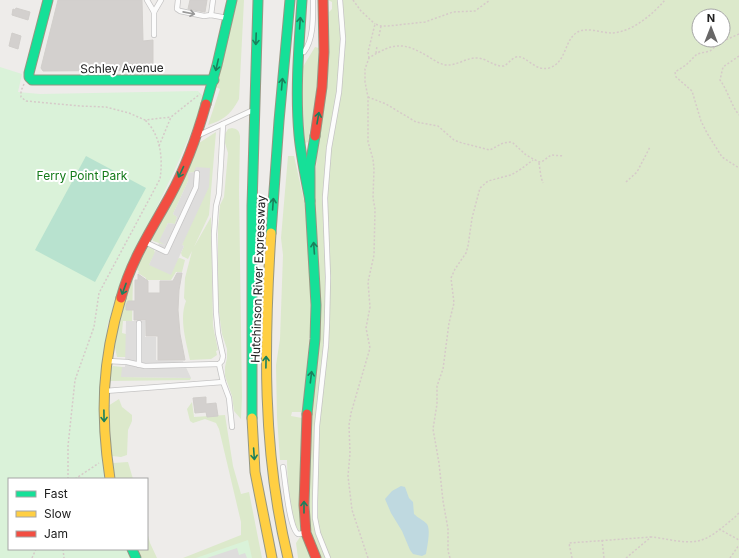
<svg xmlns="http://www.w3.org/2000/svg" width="739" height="558" viewBox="0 0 739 558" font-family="Inter,sans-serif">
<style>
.grass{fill:#dce9cb;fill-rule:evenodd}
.park{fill:#daf2d9}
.pitch{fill:#b8e2cf}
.parking{fill:#dedddc}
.water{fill:#bfd9e0}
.building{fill:#d3d0ce;stroke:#d1cecb}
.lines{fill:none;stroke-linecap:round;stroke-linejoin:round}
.lane-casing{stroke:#c5c4c4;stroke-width:6}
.fast-casing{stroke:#969782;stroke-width:11}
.slow-casing{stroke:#969782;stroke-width:11}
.jam-casing{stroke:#969782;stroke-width:11}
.path{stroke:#d6cac9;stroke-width:1.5;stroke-dasharray:2 2;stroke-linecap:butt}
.lane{stroke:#fcfcfc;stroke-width:4.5}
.fast{stroke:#16e098;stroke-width:9}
.slow{stroke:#ffcf43;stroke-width:9}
.jam{stroke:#f24e42;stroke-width:9}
.oneway{stroke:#999}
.oneway2{stroke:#1b805c}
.labels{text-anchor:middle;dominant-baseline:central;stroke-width:4;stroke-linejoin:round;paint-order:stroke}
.street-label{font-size:12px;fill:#202020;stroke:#fff}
.park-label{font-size:12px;fill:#137a19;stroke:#fff}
</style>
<rect width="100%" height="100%" fill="#eeecea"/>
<g class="grass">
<path d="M237,0H244L239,99C231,114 224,120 208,125L220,89L216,87Z"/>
<path d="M328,0H739V558H321L313,542L308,513L315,180L329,12L332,9V2ZM699,16H723V40H699Z"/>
<path d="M315,47L319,48L317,85L308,142L305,143L301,70Z"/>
<path d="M232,128C237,129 239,130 240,136L239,190L242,397L241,419L234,411L232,396L225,376V367L227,358V349L222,334L218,305V228L220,205L224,197L228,153L225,143V134L228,129Z"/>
<path d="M216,132L209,215L194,247L211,217L213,326L218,350L216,351L217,355L211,359L190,360C186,341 179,319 186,301L184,298L185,278L192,251L188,259L182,256L181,253L184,246L182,245L194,172L188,173V181L173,214L177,217L175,224L168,223L160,241L165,245L153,241L152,239L199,143Z"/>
<path d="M288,156H294L305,205L311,279L310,331L302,412H292L291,416L302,418L301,531C299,530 298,530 296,527C290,517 287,473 287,460H280L277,417L276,365L280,339L283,255L281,238Z"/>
<path d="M148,247L154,249L155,253L149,265L180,258L185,260L182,272H176L171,280H146V278L138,273L139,271L136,269Z"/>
<path d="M133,278L132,321H123L122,333L126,334V357H117L114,343L116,332Z"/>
<path d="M113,366L122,367V377L191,378L190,380L109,381L110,369Z"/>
<path d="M119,399L122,407L132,415V421L128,430L127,455L121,457L112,456L108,406Z"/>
<path d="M192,402L194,417L225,415L233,466L241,494L249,492L262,558H183L241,535V522L219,429L216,423L205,419L193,423L190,421L187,409Z"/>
<path d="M128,462L133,479H115L113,463Z"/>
<path d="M147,532L150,543L157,558H142L138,549H147Z"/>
<path d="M303,536L311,558H298L296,543L300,537Z"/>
</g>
<g class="park">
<path d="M0,67L22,74L18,92L40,94L198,91L203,96L195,123L176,167L120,284L107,327L106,479H9V549H126L130,558H0Z"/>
<path d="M248,540L252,558H196Z"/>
</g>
<path class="pitch" d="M86,156L146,188L95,282L35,250Z"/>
<g class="parking">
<path d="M196,167L210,168L209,187L182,245L184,246L171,275L149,265L159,243L165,245L159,241L168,223L175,224L177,217L173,214L188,181V173L194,172Z"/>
<path d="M126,321H146L145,337H156V360L183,361L191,378L121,377L122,367H125Z"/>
<path d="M237,548L239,555L245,553L247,558H207Z"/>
</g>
<path class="water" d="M401,486L405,487L409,498L413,502L414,514C418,518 423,520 427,524C431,530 427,547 426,554L422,556L413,554L410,550L402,531L391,513L385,499L392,491Z"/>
<g class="building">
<path d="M58,0H142L143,41L153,40V70L43,71L41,68Z"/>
<path d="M190,0H207L205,12L188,9Z"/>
<path d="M16,8L30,12L28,20L12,15L13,9L15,10Z"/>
<path d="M12,33L21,36L18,49L9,46Z"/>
<path d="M177,273H182L179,290L178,310L180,334L185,360H158V336H146V320H134V310H126V305L128,301H135V280H138V274L148,281V293H160V281H173Z"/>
<path d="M206,397V404L216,403L218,416L207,417L206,412L195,413L193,398Z"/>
</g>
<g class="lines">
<defs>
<g id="lane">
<path d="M147,0L154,12V35"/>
<path d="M178,0L177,9L180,11L204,16L211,15L227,18"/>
<path d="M154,12L161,0"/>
<path d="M211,15L213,0"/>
<path d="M304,52C314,39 313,16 313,0"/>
<path d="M199,135L251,111"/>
<path d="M145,242L166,252L196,187L197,173"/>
<path d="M108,361L127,362L145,366L219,364L222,361L223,356L218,333L216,312L214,234L216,206L219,194L221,162L223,124"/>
<path d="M219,364L223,382L229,398L232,427"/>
<path d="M139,365V323"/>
<path d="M105,391L223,382"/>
<path d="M283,467C285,479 289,528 298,534L305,533"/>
<path d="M328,558L318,533L315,518V502L317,426L326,345L327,322L328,277L325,198L329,148L339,92L343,39L340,0"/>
</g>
<g id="fast">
<path d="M48,0L29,73V77L32,80H214"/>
<path d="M302,0C299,45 295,90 299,135C301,157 306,179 310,201"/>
<path d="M206,104L217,65L232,0"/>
<path d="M271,233L279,121L290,0"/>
<path d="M307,414L315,339L316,305L310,201V166L315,136"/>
<path d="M252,418V206L258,0"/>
<path d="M132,549L136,558"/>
</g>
<g id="slow">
<path d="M271,233C264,342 262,451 288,558"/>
<path d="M252,418L255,472L272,558"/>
<path d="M110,479C100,414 102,361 121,298"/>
</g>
<g id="jam">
<path d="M315,136L322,87L324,52L323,0"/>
<path d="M121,298C131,260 152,229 170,196C186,167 197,136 206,104"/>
<path d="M307,414L304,505L306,533L316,558"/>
</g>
</defs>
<use href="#lane" class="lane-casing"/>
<use href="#fast" class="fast-casing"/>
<use href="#slow" class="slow-casing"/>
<use href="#jam" class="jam-casing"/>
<g class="path">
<path d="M353,0L361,11L375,24"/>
<path d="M739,34L721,42L710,51L697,54L686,65L675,72L676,77L692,91L701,121L707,133L722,157L739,168"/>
<path d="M379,36L381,26"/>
<path d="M376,53L377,46"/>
<path d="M739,56L723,67L720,80C728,91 731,105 739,115"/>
<path d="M369,58L368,52L375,24L381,26H388L425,22L453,12L475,11L490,0"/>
<path d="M24,84L21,91V97L26,101L80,106L106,107L129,113L145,120L171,117"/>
<path d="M368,97L386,104L416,122L438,126L454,140L462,143L490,150L503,143L510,142L513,143L526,155L539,162L543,161L551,155L564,156"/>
<path d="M159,146L171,117L200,94"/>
<path d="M539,163L541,177L543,183"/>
<path d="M626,182L637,172L650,147"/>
<path d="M68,479V446L75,380L94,327L99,293L160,179C163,159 161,135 145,120"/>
<path d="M75,479L99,463"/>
<path d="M719,529L739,540"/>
<path d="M602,540L604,558"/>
<path d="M63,549L64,558"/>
<path d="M32,558L36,549"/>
<path d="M368,558L352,510L348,476L350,453L349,425L351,413L370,348L366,328L370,307L368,282L374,255L375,209L373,198L374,169L373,159L368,142V97L365,82V69L369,58C394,42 404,42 429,57C434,60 439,64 446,65C457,66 467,57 478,58C488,59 494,67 504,66C508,64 511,59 516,57C526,54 534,72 549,68C566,63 564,42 576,33C585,26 601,33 612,33C632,32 652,15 665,0"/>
<path d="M450,558L448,551V529L443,501L439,463L433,429L437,404V386L443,369L449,323L454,303L451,278L455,269L466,253L468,246L472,218L480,188L488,181L511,175L521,169L533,160"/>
<path d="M572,558L569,543L651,537"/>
<path d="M626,558L651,537C665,538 683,544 698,541C712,538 725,525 735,517L739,513"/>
<path d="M730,558L739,545"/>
</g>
<use href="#lane" class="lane"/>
<use href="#fast" class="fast"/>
<use href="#slow" class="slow"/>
<use href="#jam" class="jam"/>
</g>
<defs><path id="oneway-shaft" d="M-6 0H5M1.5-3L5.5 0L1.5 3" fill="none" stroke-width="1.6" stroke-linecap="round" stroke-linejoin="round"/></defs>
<use class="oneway" href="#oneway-shaft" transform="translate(189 13) rotate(11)"/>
<g class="oneway2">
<use href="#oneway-shaft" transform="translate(300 23) rotate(-86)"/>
<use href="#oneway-shaft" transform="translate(256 39) rotate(92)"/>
<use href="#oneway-shaft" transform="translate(217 65) rotate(103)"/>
<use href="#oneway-shaft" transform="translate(282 84) rotate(-85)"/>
<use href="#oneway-shaft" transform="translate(318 118) rotate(-80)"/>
<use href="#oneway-shaft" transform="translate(181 172) rotate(115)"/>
<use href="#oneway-shaft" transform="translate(273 204) rotate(-86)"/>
<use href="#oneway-shaft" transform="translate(314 248) rotate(-94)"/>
<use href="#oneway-shaft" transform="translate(124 289) rotate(110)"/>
<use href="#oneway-shaft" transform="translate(266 362) rotate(-89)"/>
<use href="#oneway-shaft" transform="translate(311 377) rotate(-83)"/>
<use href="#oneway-shaft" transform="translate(104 416) rotate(89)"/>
<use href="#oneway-shaft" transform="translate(254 454) rotate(86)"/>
<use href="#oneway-shaft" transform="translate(304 507) rotate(-90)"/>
</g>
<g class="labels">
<g class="street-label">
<text transform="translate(122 68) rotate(-1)">Schley Avenue</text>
<text transform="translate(258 279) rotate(-88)">Hutchinson River Expressway</text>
</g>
<g class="park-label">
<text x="82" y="175">Ferry Point Park</text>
</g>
</g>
<rect x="8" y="478" width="140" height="72" fill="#ffffff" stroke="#a6a6a6"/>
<rect x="16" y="491" width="20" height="6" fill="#16e098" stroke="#a6a6a6"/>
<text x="44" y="498" font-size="12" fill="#202020">Fast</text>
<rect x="16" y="511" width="20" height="6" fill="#ffcf43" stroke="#a6a6a6"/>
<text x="44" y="518" font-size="12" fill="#202020">Slow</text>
<rect x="16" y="531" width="20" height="6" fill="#f24e42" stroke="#a6a6a6"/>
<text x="44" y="538" font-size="12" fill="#202020">Jam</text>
<g transform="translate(711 28)"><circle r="19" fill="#ffffff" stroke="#a6a6a6"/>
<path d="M0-3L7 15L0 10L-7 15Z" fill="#686767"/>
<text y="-6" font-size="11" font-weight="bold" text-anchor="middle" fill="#202020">N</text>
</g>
</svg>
